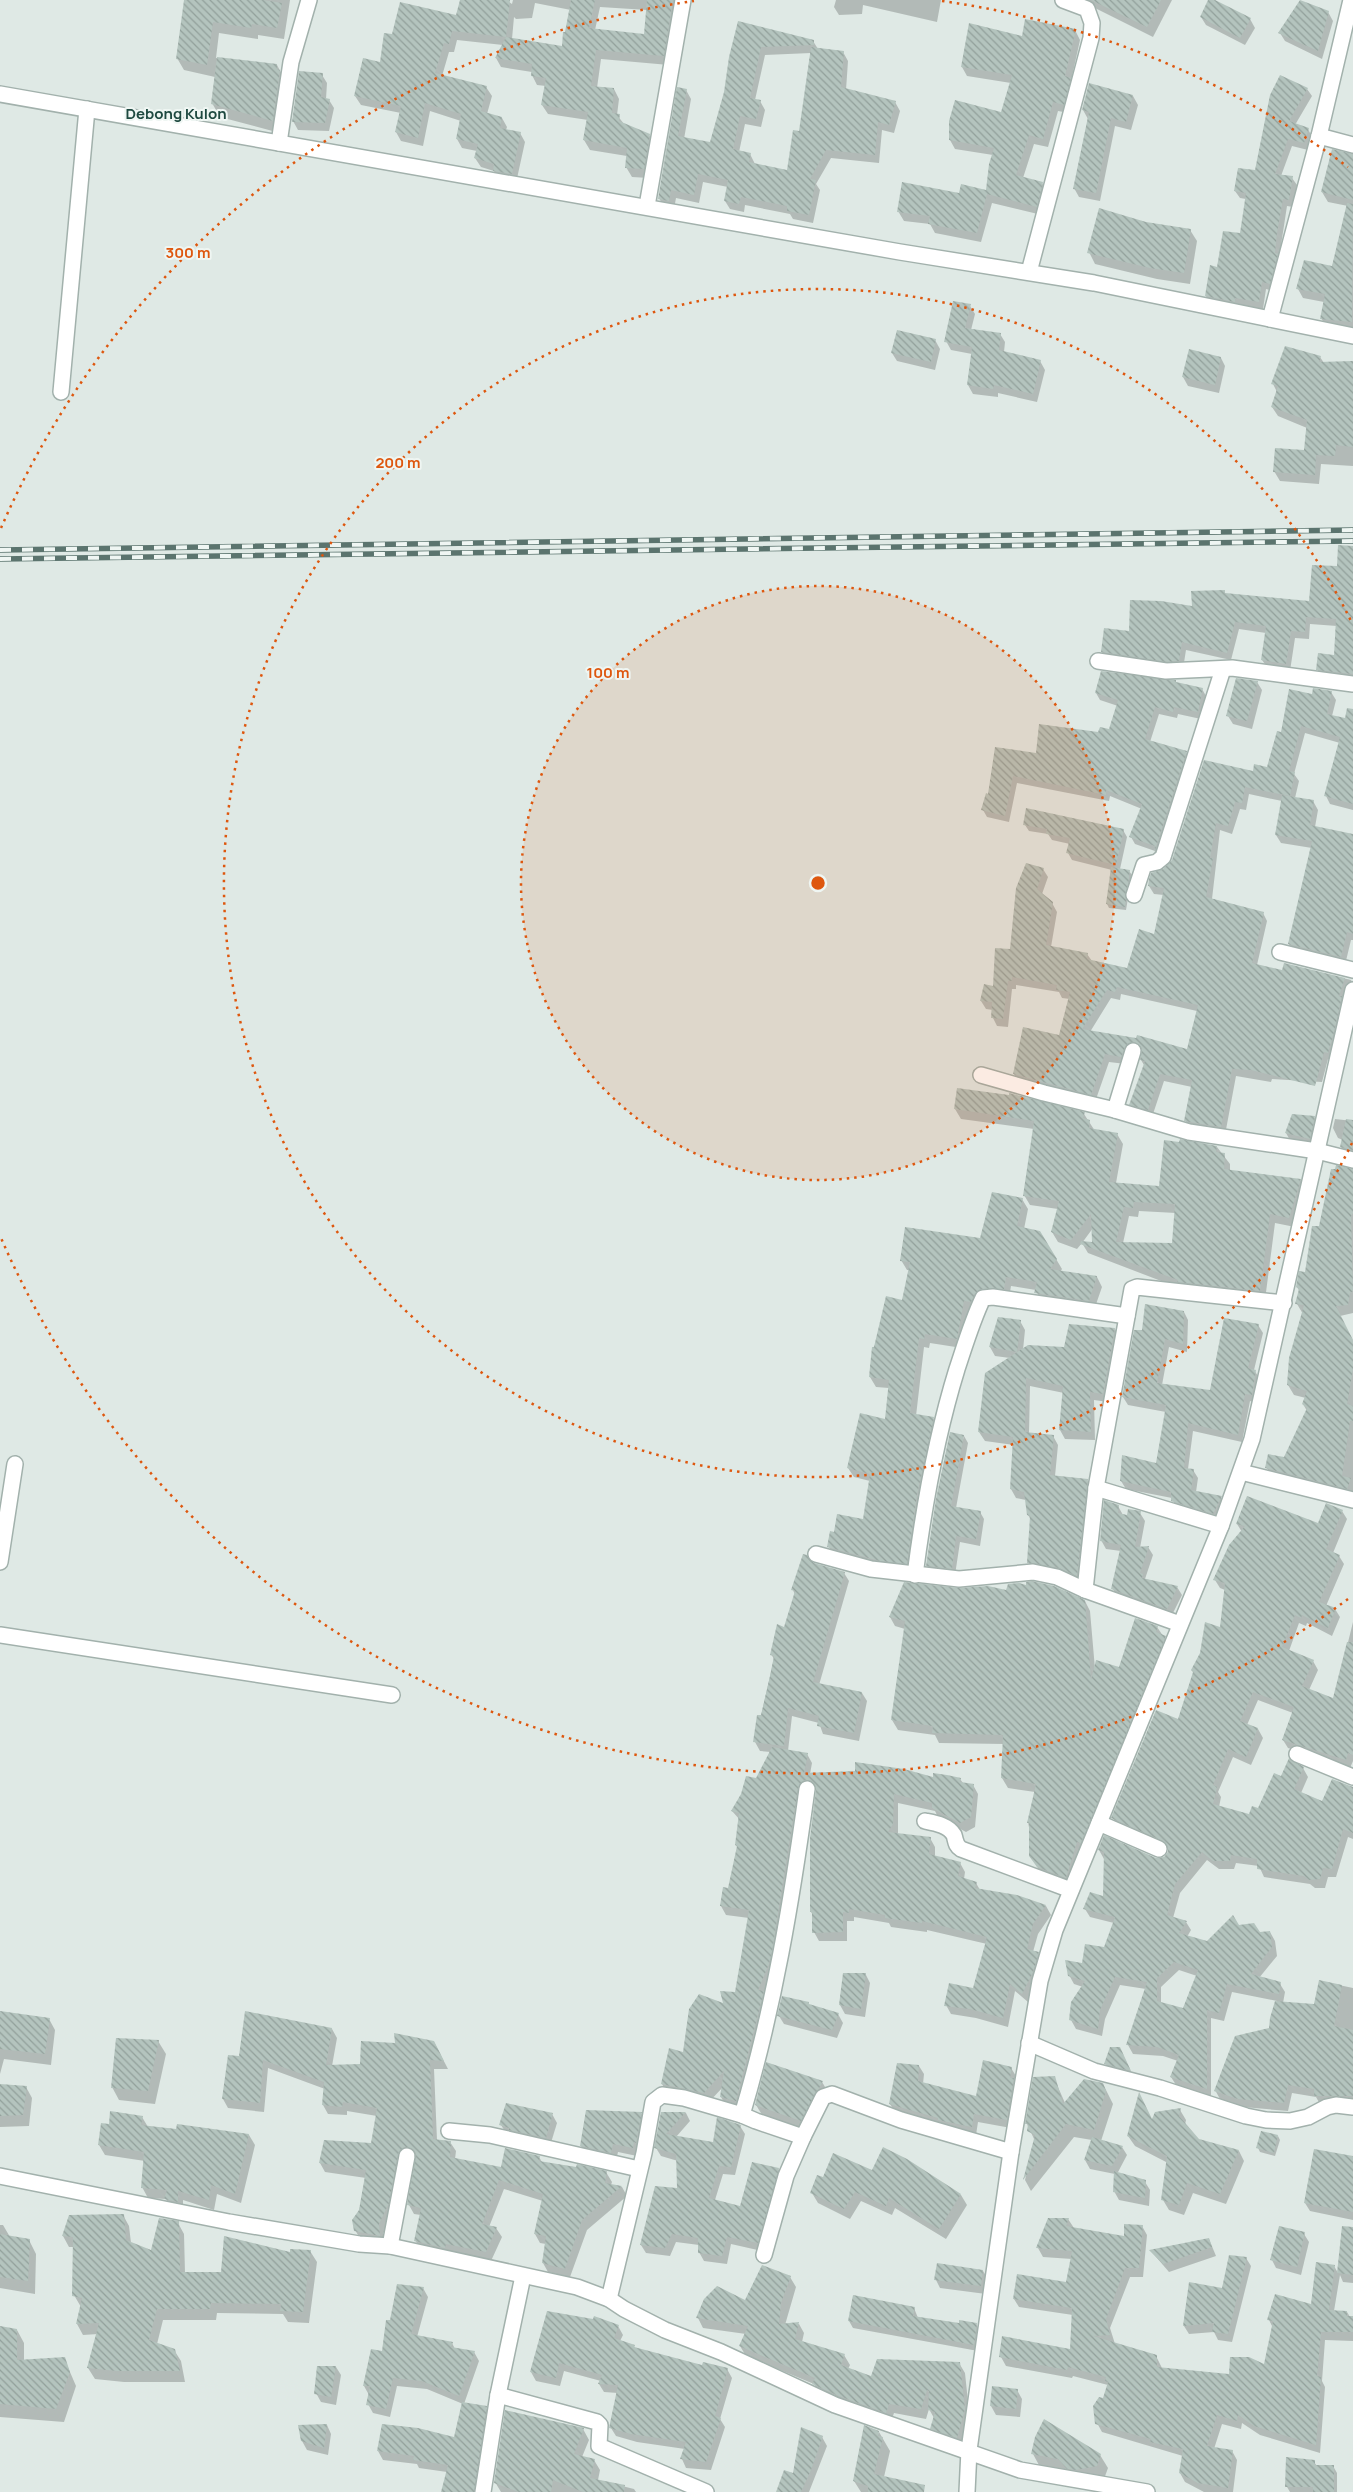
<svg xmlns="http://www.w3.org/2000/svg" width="1353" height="2492" viewBox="0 0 1353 2492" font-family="Manrope,sans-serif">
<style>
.shadow{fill:#0003;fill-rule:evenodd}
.building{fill:url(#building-back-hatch);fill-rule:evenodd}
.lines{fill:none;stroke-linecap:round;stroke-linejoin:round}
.minor-casing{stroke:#a2b1ac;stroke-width:18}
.minor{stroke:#fff;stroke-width:15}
.rail-casing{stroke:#5b746e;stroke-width:5.5}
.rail{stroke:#eff6f3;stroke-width:4;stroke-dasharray:11;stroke-linecap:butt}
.ring{fill:none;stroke:#de570e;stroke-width:2.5;stroke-dasharray:2.5 5}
.labels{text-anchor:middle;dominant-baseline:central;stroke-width:4;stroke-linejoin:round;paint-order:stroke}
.quarter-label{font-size:15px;font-weight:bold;fill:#1e4940;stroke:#eff6f3}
.centre{fill:#de570e;stroke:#eff6f3;stroke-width:2.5}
.ring-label{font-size:15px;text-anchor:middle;font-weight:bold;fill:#de570e;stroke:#eff6f3;stroke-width:4;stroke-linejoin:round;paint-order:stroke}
</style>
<defs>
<pattern id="building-back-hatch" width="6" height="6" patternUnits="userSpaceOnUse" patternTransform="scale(1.25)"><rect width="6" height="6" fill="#b4c4be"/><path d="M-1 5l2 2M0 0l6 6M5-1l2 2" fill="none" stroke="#92a09b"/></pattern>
</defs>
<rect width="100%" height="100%" fill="#dfe9e5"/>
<g class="shadow">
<path d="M185,0H290L284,39L258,35V39L219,33L216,58L277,65L287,84L280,133L220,117L212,103L215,77L184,70L177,58Z"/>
<path d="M462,0H506L512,4L513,0H679L669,65L601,59L597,88L614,89L619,99L617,115L624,124L649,135L655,145L649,178L632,177L626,167L627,156L590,150L584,140L588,120L548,114L542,105L546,86L537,85L532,75V72L501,67L496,58L503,45L457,40L454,52H449L442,76L486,87L492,96L487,114L502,118L507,127L506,130L520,133L525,142L516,183L499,180L494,171L481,167L475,158L477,151L462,148L457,139L461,121L430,111L423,146L401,141L396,132L401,113L361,105L355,96L381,63L393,36L457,17ZM535,3L571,10L563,47L512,39L514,17L516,19L532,18ZM600,7L647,10L645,35L595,30Z"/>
<path d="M836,0H941L937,22L863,5L862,14L839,15L834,7Z"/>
<path d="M1079,0H1172L1153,37Z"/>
<path d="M1210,0L1250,19L1255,28L1245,45L1206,25L1201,17Z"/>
<path d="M1328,12L1333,21L1322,59L1285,41L1280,33Z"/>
<path d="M739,23L813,41L818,49L843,52L848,61L846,90L895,102L900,111L894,133L882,130L879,163L831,158L816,184L820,190L813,223L793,219L790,214L745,205L744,212L730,209L725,201L728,187L703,182L699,203L676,198L674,209L664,207L659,198L686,90L691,99L684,139L711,144L726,92ZM811,53L800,132L788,171L755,164L750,154L739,152L745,124L761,127L765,110L760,101L755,100L765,55Z"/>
<path d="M1075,30L1080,40L1071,81L1075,88L1069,113L1058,111L1048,147L1034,144L1023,178L1042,183L1048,193L1042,215L992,203L981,242L935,233L930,224L904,221L898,211L960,195L987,192L993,155L955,149L950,140L1002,114L1011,83L967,76L962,67L1023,38Z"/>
<path d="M322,75L327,83L326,99L329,100L334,108L329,131L298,130L293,121Z"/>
<path d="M1307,89L1312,96L1295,125L1308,129L1312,137L1308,150L1292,146L1281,176L1292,178L1297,185L1293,207L1287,206L1274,291L1266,289L1263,309L1210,304L1206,296L1218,268L1241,235L1246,199L1240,198L1235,191L1256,172Z"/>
<path d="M1133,96L1138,105L1131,130L1115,126L1100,201L1079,197L1074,188L1088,119L1083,110Z"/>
<path d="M1353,155V330L1327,328L1321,318L1324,302L1303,298L1298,289L1332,267L1348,206L1328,202L1322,192Z"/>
<path d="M1146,223L1190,230L1197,241L1190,284L1157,279L1095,264L1089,252Z"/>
<path d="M970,306L975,314L971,330L1000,334L1005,342L1004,352L1040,361L1045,370L1037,402L998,393V397L973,394L968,385L972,354L951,350L946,341Z"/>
<path d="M935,340L940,349L935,370L897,361L892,353Z"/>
<path d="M1320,357L1324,363L1353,366V466L1321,464L1319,484L1280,481L1274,471L1305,452L1307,428L1278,416L1272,407L1277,392L1273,384Z"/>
<path d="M1221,358L1225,366L1219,393L1188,386L1183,377Z"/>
<path d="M1353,547V681L1322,677L1317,669L1336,656L1337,626L1310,624L1309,639L1295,638L1290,671L1267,667L1262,660L1266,633L1239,629L1231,660L1186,650L1183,669L1106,660L1102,652L1130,633L1225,594L1311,602Z"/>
<path d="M1257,682L1262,690L1252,729L1233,724L1228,716Z"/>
<path d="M1177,684L1202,689L1206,696L1201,719L1178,714L1177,718L1159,714L1150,742L1186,752L1190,760L1158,858L1155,851L1135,844L1131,837L1142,809L1110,796L1109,801L1017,783L1009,822L987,817L983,810L989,795L1037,755L1110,731L1118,706L1100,700L1096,693Z"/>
<path d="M1331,692L1336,700L1332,716L1353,722V810L1330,804L1326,796L1340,743L1305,733L1294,774L1299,781L1295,798L1313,801L1318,810L1315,827L1353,836V940H1351L1345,965L1294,952L1289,944L1312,848L1281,843L1276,835L1282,801L1249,794L1246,810L1240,809L1232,834L1220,830L1212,899L1263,913L1267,921L1257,965L1283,972L1285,964L1351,980L1353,984L1332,1060L1328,1059L1322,1082L1272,1079L1271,1082L1236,1076L1225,1135L1190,1128L1185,1120L1192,1087L1164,1081L1152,1117L1135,1112L1131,1104L1144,1065L1141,1060L1143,1051L1141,1049L1130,1052L1126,1064L1109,1062L1095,1102L1019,1082L1014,1074L1060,1037L1070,999L1062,998L1059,992L1016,985V989H1012L1008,1027L997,1026L993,1018V1010L986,1009L981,1001L994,987L1043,869L1048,877L1042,894L1052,903L1057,912L1051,947L1087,954L1092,961L1128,970L1155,936L1164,895L1154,894L1149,886L1254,772L1268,768L1282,734L1313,695ZM1121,994L1197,1011L1187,1051L1090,1032L1111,998L1120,1000Z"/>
<path d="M1025,825L1123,830L1127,837L1120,869L1129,871L1132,875L1126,910L1109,908L1107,904L1112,870L1072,860L1068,853L1070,844L1052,840L1048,834L1029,831Z"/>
<path d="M955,1109L1084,1114L1095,1131L1117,1134L1123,1144L1116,1183L1160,1188L1217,1147L1230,1164V1171L1300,1180L1306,1190L1295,1227L1275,1223L1265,1300L1182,1289L1088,1253L1082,1243L1077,1249L1058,1242L1052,1232L1058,1209L1030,1205L1024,1195L1034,1129L961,1119ZM1139,1211L1176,1213L1173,1244L1123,1243L1129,1216L1138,1217ZM1093,1228V1243H1082Z"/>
<path d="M1314,1117L1319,1126L1314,1147L1291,1142L1286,1133Z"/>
<path d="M1335,1119L1353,1121V1158L1347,1157L1341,1147L1343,1140L1338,1138L1333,1128Z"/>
<path d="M1353,1170V1313L1340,1316L1353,1341V1495L1272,1478L1267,1468L1285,1458L1307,1411L1303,1404L1306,1398L1294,1395L1288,1385L1303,1314L1297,1304L1300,1292L1297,1287L1306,1273L1320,1228Z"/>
<path d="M1022,1199L1028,1209L1024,1229L1040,1232L1062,1269L1060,1272L1097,1277L1102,1287L1094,1310L1041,1302L1036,1290L1011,1286L1009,1298H987L976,1311L969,1310L962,1348L930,1343L929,1348L924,1347L916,1416L933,1418L939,1428L912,1573L834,1557L829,1547L835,1534L864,1520L870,1481L854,1477L848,1468L886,1420L889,1388L876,1387L870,1377L873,1348L903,1302L909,1270H907L901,1260L981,1240Z"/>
<path d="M1184,1312L1188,1320L1187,1352L1169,1347L1162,1385L1211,1392L1258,1325L1263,1333L1254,1370L1260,1379L1256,1403L1250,1401L1242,1442L1193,1431L1188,1469L1193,1470L1198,1478L1196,1492L1221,1497L1225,1505L1218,1521L1177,1509L1172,1498L1126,1489L1121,1481L1157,1465L1166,1412L1128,1405L1123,1397L1143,1332Z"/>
<path d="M1020,1321L1025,1330L1023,1350L1065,1348L1115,1329L1120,1338L1108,1402L1094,1400L1095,1440L1065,1439L1060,1430L1064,1393L1030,1386L1029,1434L1053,1436L1058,1445L1055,1476L1087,1480L1092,1489L1082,1584L1034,1572L1029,1563L1031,1520L1028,1515L1026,1500L1016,1498L1011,1489L1014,1445L985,1441L979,1432L1010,1358L995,1356L990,1347Z"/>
<path d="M964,1436L968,1443L956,1508L980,1512L984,1519L980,1546L960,1542L955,1575L931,1573L927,1566Z"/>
<path d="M1118,1506L1123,1515L1128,1516L1140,1513L1145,1521L1140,1548L1148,1547L1153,1555L1145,1579L1177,1587L1182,1595L1171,1617L1117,1597L1113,1589L1121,1551L1106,1549L1101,1540Z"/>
<path d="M1342,1511L1347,1519L1333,1553L1339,1556L1344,1564L1326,1606L1335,1609L1340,1617L1332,1636L1307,1623L1306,1626L1299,1623L1289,1651L1313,1661L1318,1670L1309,1690L1334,1699L1353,1622V1761L1350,1768L1288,1748L1283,1740L1293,1713L1258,1700L1247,1725L1258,1729L1263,1738L1251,1765L1233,1757L1218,1792L1221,1797L1219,1807L1250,1815L1259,1810L1281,1778L1303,1768L1308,1777L1301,1793L1323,1803L1353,1789V1839L1348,1837L1336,1877H1328L1325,1888H1315L1310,1884L1264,1877L1259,1866L1236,1863L1234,1869H1219L1207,1860L1180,1893L1173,1918L1186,1922L1191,1930L1187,1937L1207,1942L1239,1927L1260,1934L1270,1932L1275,1941L1277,1956L1259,1978L1280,1984L1285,1992L1283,2003L1315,2006L1320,1981L1353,1988V2106L1320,2104L1316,2097L1292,2093L1288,2111L1243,2107L1220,2099L1215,2090L1270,2029L1271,2018L1277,2001L1232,1992L1224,2021L1211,2018V2097L1176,2085L1171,2077L1178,2061L1163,2056L1133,2054L1128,2045L1146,1989L1120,1985L1105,2019L1102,2036L1076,2029L1071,2020L1083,1987L1074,1984L1069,1975L1105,1948L1114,1923L1090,1917L1085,1909L1104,1898V1859L1099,1850L1156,1859L1165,1858L1169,1853V1849L1118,1827L1113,1818L1179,1721L1221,1629L1225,1590L1220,1588L1215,1580L1242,1532L1237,1524L1318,1525ZM1179,1970L1197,1976L1184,2009L1161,2004V1987Z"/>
<path d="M813,1564L844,1573L849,1581L819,1685L862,1693L867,1701L859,1741L823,1734L819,1723L792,1716L788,1751L807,1754L812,1763L810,1774L960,1779L963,1783L973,1785L978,1794L975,1827L966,1832L938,1817L935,1811L898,1803V1834L930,1838L935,1847V1857L960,1863L965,1872L964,1879L976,1883L980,1890L1017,1897L1046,1906L1051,1915L1038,1934L1033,1952L1038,1953L1043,1962L1038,1981L1028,2002L1015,1991L1008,2027L976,2018L951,2014L946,2005L974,1989L987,1944L927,1930V1932L891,1927L889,1923L854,1917V1921H847V1941H819L814,1932V1917L811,1912L818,1790L809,1789L774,1973L764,1995L768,2002L741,2109L726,2106L721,2097L723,2087L709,2102L667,2093L662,2084L684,2053L736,1993L749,1918L726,1915L721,1906L729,1889L738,1849L736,1845L740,1820L732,1811L757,1780L771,1752L760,1751L755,1742L774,1659L771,1654L785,1628L795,1595L793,1590Z"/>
<path d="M958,1590L1007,1591L1085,1601L1090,1611L1095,1669H1120L1157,1627L1170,1646L1071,1887L1043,1877L1036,1865L1028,1822L1035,1792L1008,1788L1002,1778L1004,1744L939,1743L935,1735L898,1730L892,1720L905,1629L895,1626L890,1617Z"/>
<path d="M866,1975L870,1983L865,2017L845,2014L840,2005Z"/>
<path d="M810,2005L838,2014L843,2023L837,2038L784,2024L779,2016Z"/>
<path d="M0,2012L49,2019L55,2030L51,2065L4,2059L0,2074Z"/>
<path d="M332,2029L337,2038L332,2066L361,2065L396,2044L434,2042L448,2069H434L437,2140L450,2142L456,2151L455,2159L502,2169L539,2157L542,2162L606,2172L612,2182L611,2185L622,2187L627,2196L587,2230L570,2277L548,2272L543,2263L546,2244L540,2243L535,2234L543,2201L504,2189L489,2227L496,2228L502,2237L491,2261L421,2250L415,2240L421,2215L414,2214L409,2205L417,2157L410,2156L393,2213L383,2234L384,2244L361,2240L355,2230L366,2178L325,2172L320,2163L372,2145L377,2116L347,2111V2115L328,2114L323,2105L325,2089L268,2068L264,2112L228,2108L223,2099L240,2057Z"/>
<path d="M158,2041L166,2054L155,2104L119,2100L112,2087Z"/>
<path d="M1124,2057L1134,2078L1111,2072L1106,2064Z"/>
<path d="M919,2066L924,2074L923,2084L977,2097L1011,2068L1016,2076L1015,2082L1018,2088L1011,2128L978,2122L976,2135L895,2112L890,2104Z"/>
<path d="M1054,2078L1065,2103L1103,2084L1113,2104L1101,2141L1122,2147L1127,2155L1117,2174L1145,2182L1150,2190L1149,2206L1119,2200L1114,2191L1115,2174L1090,2169L1085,2160L1092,2140L1074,2137L1031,2191L1025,2180L1035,2141L1027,2124Z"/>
<path d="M822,2082L830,2095L808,2133L764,2118L756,2105Z"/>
<path d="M0,2085L26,2087L32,2098L29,2126L0,2127Z"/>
<path d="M1180,2110L1186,2120L1185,2125L1198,2140L1239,2151L1244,2161L1226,2204L1193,2193L1184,2215L1169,2210L1163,2200L1168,2163L1135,2146L1128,2136L1153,2121Z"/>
<path d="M641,2113L646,2122L637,2156L618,2152L616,2161L586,2154L581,2146Z"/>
<path d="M662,2113H686L690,2121L676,2137L714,2143L740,2126L745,2134L735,2175L723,2174L715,2200L741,2207L779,2169L783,2177L762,2251L731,2244L727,2264L704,2261L699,2252V2245L676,2242L670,2256L646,2253L641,2245L679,2190L678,2161L661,2156L656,2148Z"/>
<path d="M552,2114L557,2123L550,2146L506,2133L501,2125Z"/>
<path d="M142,2117L148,2127L249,2135L255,2145L241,2203L217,2194L214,2210L183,2200V2212L172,2210L166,2199L148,2198L142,2187L145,2161L105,2155L99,2145L111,2125Z"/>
<path d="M1278,2136L1280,2140L1275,2156L1260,2152L1258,2148Z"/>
<path d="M1353,2158V2220L1310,2211L1305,2203Z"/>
<path d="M873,2171L961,2195L967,2205L946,2239L895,2208L892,2215L861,2201L850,2219L818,2203L812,2193L824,2179Z"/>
<path d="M123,2215L129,2226L131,2243L151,2252L178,2223L184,2234L185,2273H222L291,2253L310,2251L317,2262L309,2323L288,2322L283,2314L217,2313L216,2320H163L157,2344L174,2350L181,2361L185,2382H124L95,2379L88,2368L98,2334L83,2335L77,2324L81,2307L74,2295V2247H69L63,2236Z"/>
<path d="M1068,2219L1074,2228L1125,2237L1142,2226L1147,2235L1143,2277H1130L1110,2328L1115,2344L1156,2356L1162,2368L1230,2376L1265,2365L1273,2328L1269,2320L1312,2306L1334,2266L1338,2273L1353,2243V2283L1343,2282L1340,2275L1334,2311L1347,2312L1350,2317H1353V2341L1325,2340L1322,2381L1325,2387L1320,2453L1260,2435L1242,2423L1241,2429L1222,2424L1214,2449L1232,2451L1237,2460L1233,2492H1204L1185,2482L1180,2473L1183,2456L1102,2432L1097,2423L1108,2385L1073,2376L1072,2378L1006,2366L1001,2357L1071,2350L1073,2315L1019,2307L1014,2299L1067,2283L1072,2259L1043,2257L1038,2248Z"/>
<path d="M0,2225H3L10,2237L29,2240L36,2254L35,2294L0,2288Z"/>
<path d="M1304,2234L1309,2242L1301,2275L1276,2268L1272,2260Z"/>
<path d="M1209,2239L1216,2256L1169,2272L1151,2251Z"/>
<path d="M1246,2258L1251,2266L1232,2342L1218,2340L1214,2332L1189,2334L1184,2326L1190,2284L1223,2289Z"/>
<path d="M983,2271L988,2279L986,2294L940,2288L936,2280Z"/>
<path d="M790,2277L796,2287L785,2325L799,2324L804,2333L802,2342L844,2355L850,2365L848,2369L872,2377L959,2363L965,2373L970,2421L963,2447L937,2438L932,2428L934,2418L929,2409L926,2419L894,2413L891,2422L820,2394L814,2384L746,2356L740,2346L746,2334L703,2328L698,2318L746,2301Z"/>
<path d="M423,2288L428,2297L417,2337L452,2343L455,2349L474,2352L479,2361L464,2404L486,2408L491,2416L478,2492H443L447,2472L419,2468L417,2464L383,2460L378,2451L383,2426L455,2438L463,2404L427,2389L397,2386L390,2417L373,2413L368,2404L369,2395L364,2386L383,2352L391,2321Z"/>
<path d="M914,2308L918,2318L960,2324H976L980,2331L978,2351L853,2328L849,2321Z"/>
<path d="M618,2326L623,2335L620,2341L634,2346L636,2349L703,2367L727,2369L732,2378L720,2419L725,2427L711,2470L686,2468L682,2459L685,2449L637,2442L616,2436L611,2428L618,2393L604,2392L599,2384L601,2381L564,2371L560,2386L536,2381L531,2372Z"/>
<path d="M0,2328L17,2330L24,2343V2361L64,2358L76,2386L64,2422L0,2417Z"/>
<path d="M336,2367L341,2375L336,2405L321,2402L316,2393Z"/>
<path d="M993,2388L1017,2390L1022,2399L1020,2417L996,2415L991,2406Z"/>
<path d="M327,2425L331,2434L328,2455L307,2450L302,2441Z"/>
<path d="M583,2429L589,2440L582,2457L594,2460L600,2470L598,2480L634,2489L636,2492H501L495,2482Z"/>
<path d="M879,2432L890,2451L884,2477L905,2492H861L854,2481Z"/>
<path d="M822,2437L827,2446L809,2492H778L794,2475Z"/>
<path d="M1033,2454L1100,2455L1108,2468L1104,2479L1040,2467Z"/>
<path d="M1314,2462L1317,2466H1333L1337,2473V2492H1290L1287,2487Z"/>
</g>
<g class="building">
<path d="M184,0H263L282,3L277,28L252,24L251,28L213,22L207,65L176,59Z"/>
<path d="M460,0H510L506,37L452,31L449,44L444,43L435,73L487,86L481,111L502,117L500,128L521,132L512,174L493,171L494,164L474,158L478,144L456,139L461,114L425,103L418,138L395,132L401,106L354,96L363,58L380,62L384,33L392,34L400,2L456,15Z"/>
<path d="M571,0H595L589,28L644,34L647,0H673L664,56L596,50L591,86L614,88L612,113L620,114L619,121L650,134L644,169L625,168L627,148L583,140L588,112L541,105L546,78L531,76L532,64L495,58L506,37L562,46L563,32H565Z"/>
<path d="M1091,0H1161L1147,27Z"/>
<path d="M1208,0H1215L1251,18L1240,38L1200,17Z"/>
<path d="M1300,0L1329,11L1318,51L1278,33Z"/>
<path d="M1025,19L1076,29L1065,76L1071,78L1064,105L1053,102L1043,139L1029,135L1016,175L1043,182L1037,207L987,194L977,233L928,224L930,216L897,212L902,182L959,193L961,184L986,190L989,164L994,148L949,140V121L955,100L1001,112L1012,75L961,67L969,23L1022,36Z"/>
<path d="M738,21L814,40V45L761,47L750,98L761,100L756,119L740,116L733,149L751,153L749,162L787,170L793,130L799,131L811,47L844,51L841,87L896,101L889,125L878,122L875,155L826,150L810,179L816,180L809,215L787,211V206L741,197L739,204L724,201L728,180L698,174L694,195L671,190L669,201L658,199L677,87L687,89L678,136L710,142L724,92L729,57Z"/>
<path d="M217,57L277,64V69L280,70L273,121L211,104Z"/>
<path d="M299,71L323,73L321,97L330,99L325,123L292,122Z"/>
<path d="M1280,75L1308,88L1289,121L1309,128L1304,143L1288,139L1275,174L1293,176L1289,200L1283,199L1277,233L1275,253L1278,254L1270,284L1262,282L1259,302L1235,298V302L1205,296L1210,265L1217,267L1223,231L1240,233L1246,193L1234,191L1238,168L1255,170L1270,95Z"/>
<path d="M1089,83L1133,95L1126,122L1111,118L1096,193L1073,189L1089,112L1082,110Z"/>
<path d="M1332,149L1353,154V200L1321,192Z"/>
<path d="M1347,203L1353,204L1352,322L1320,319L1325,294L1296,289L1304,260L1332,266Z"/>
<path d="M1099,208L1146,222L1191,229L1184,273L1150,268L1087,253Z"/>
<path d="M953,301L971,304L965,328L1001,333L999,350L1041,360L1033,394L994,385L993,389L967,385L972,347L944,342Z"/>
<path d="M897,330L936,339L931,362L891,353Z"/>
<path d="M1285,346L1321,356L1319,362L1353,361V447L1336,445L1335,456L1316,455L1315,475L1273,472L1275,448L1304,450L1307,420L1271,407L1278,386L1271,384Z"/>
<path d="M1189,349L1221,357L1215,385L1182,377Z"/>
<path d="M1338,545L1353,546V674L1316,670L1318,653L1334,655L1336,619L1306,617L1305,632L1291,631L1286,664L1261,660L1266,626L1235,622L1227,653L1182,642L1179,661L1166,662L1101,652L1104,628L1129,631L1130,600L1161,601L1192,606L1191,591L1225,590V593L1309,601L1312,565L1337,566Z"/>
<path d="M1101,671L1176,680V682L1203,688L1198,712L1174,707L1173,712L1155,707L1145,739L1187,751L1154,853L1155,846L1129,837L1142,804L1106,790V795L1013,776L1005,816L981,810L986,793L988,794L995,747L1036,753L1039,724L1098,732L1100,727L1109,729L1118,700L1095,693Z"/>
<path d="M1236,678L1258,681L1247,721L1226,716Z"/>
<path d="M1313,688L1332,691L1327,714L1345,718L1347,708L1353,709V804L1324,796L1340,737L1301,726L1289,771L1295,772L1290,796L1245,787L1242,803L1235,802L1228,826L1216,823L1210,858H1213L1206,897L1264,912L1252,963L1282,970L1284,963L1345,978L1339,996H1342L1334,1032L1328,1053L1324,1052L1315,1086L1251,1070L1232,1069L1221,1127L1184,1121L1192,1080L1160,1074L1148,1110L1129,1105L1145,1061L1140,1060L1142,1048L1135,1042L1126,1045L1121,1057L1105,1054L1091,1095L1013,1074L1023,1027L1059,1035L1070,992L1056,990L1057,985L1012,977V981H1008L1003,1019L991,1018L992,1002L980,1001L984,984L993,986L995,948L1010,949L1016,888L1026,863L1044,868L1037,889L1053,902L1046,945L1088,953L1087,959L1127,968L1139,929L1154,934L1164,888L1148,886L1149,879L1151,873L1163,869L1172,860L1204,760L1253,771L1254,764L1267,767L1277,731L1281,732L1289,689L1312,694ZM1117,987L1198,1005L1187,1049L1137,1035L1136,1038L1082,1029L1107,990L1115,992Z"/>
<path d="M1282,795L1314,800L1310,825L1353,834V934L1347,932L1341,957L1288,944L1312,841L1275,835Z"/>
<path d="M1026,808L1124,829L1116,865L1066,853L1070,838L1046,834L1047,829L1023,825Z"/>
<path d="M1111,867L1130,870L1125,907L1106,904Z"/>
<path d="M957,1088L1009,1095V1093L1085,1112L1083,1118L1090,1120L1089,1128L1118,1133L1109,1182L1159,1186L1164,1140L1179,1142L1180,1139L1217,1146L1216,1152L1225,1153L1224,1169L1301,1179L1289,1218L1270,1214L1260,1291L1177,1282L1178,1280L1080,1244L1081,1241L1092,1242L1091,1214L1071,1240L1051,1232L1059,1201L1023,1196L1034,1121L954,1109ZM1134,1202L1175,1204L1172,1243L1116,1242L1124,1207L1133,1208Z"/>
<path d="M1292,1114L1315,1116L1310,1139L1285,1133Z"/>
<path d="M1346,1119L1353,1120V1150L1340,1147Z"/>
<path d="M1336,1165L1353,1169V1213L1351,1216L1353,1291L1350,1293L1348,1305L1336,1306L1353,1340V1369L1347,1404L1353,1406V1421H1350L1342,1476L1351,1478L1347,1489L1265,1468L1268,1454L1284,1457L1307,1408L1302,1404L1307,1391L1287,1385L1289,1358L1304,1305L1295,1304L1299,1289L1296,1287L1299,1271L1305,1272L1312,1226H1319L1331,1169H1335Z"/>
<path d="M992,1192L1023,1198L1017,1226L1040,1231L1057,1259L1050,1269L1097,1276L1089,1301L1034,1293L1037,1282L1006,1277L1004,1289H982L975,1294L971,1302L964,1301L957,1339L925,1334L924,1339L919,1338L910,1413L934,1417L917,1495L907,1564L880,1561L827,1547L830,1531L834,1532L837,1514L863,1519L870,1474L847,1468L860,1413L885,1419L889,1380L869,1377L872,1347H874L886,1296L902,1300L910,1262L900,1261L905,1227L980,1238Z"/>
<path d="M1145,1304L1184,1311L1183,1344L1165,1339L1157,1383L1210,1390L1224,1318L1259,1324L1248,1368L1256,1370L1252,1395L1245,1394L1238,1435L1188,1423L1184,1468L1194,1469L1191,1490L1222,1496L1213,1514L1171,1501V1492L1120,1481L1122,1455L1156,1463L1166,1405L1122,1397L1134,1330H1142Z"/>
<path d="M998,1317L1021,1320L1017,1352L989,1347Z"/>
<path d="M1069,1324L1115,1328L1103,1394L1090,1392L1091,1432L1059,1430L1063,1386L1026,1378L1025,1432L1054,1435L1050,1475L1088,1479L1077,1576L1059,1568L1027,1563L1030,1516L1027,1515L1024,1492L1010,1489L1013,1437L978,1432L985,1373L1028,1345L1064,1347Z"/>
<path d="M950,1432L964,1435L951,1506L981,1511L976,1539L956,1536L952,1569L926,1566L936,1499Z"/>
<path d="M1247,1496L1318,1523L1326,1503L1343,1510L1326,1549L1340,1555L1319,1602L1336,1608L1328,1628L1302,1615L1301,1618L1295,1615L1282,1647L1314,1660L1302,1686L1333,1698L1347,1642H1353V1755L1348,1753L1346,1760L1282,1740L1294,1707L1253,1692L1240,1721L1258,1728L1246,1757L1228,1749L1213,1785L1217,1787L1213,1804L1249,1814L1252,1806L1258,1808L1274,1773L1281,1776L1289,1758L1304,1767L1294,1789L1322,1801L1332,1779L1353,1787V1833L1343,1829L1332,1869L1323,1868L1320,1879L1309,1880L1304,1876L1257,1869V1859L1231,1855L1230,1861H1213L1202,1852L1175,1884L1167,1915L1187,1921L1179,1933L1207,1941L1233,1915L1239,1925L1254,1923L1260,1932L1270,1931L1272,1947L1251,1974L1281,1982L1279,1994L1227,1984L1219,2013L1207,2010V2089L1170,2077L1179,2055L1157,2047L1126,2045L1147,1982L1115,1977L1100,2010L1098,2029L1069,2020L1071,2002L1085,1981L1068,1976L1065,1960L1082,1963L1085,1944L1104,1947L1115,1917L1083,1909L1090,1892L1103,1896L1104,1852L1098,1850L1104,1835L1156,1858L1164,1857L1168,1852V1847L1163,1841L1111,1818L1156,1710L1178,1719L1193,1672L1191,1670L1200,1653L1205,1622L1220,1627L1225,1583L1213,1580L1229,1545L1245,1526L1236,1524ZM1174,1962L1198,1970L1183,2008L1157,2001V1978Z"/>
<path d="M1104,1500L1119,1505L1118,1513L1127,1515L1128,1509L1141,1511L1135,1547L1149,1546L1140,1573L1143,1574L1142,1578L1178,1586L1167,1609L1111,1589L1121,1545L1100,1541Z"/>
<path d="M803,1554L807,1555L814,1563L845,1572L813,1682L862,1692L854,1733L817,1726L819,1716L788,1708L784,1746L753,1742L757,1715H761L770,1676L774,1656L770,1655L777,1624L784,1627L795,1591L791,1590Z"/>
<path d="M1032,1581L1054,1586L1085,1600L1091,1680L1096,1660L1119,1667L1135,1618L1158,1626L1156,1632L1166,1636L1081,1843L1077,1842L1066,1878L1037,1867L1029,1856V1823H1027L1036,1784L1001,1778L1003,1735L932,1733L933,1726L891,1720L905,1621L889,1617L904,1582L958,1588L988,1586L1006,1590L1008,1584L1019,1583L1026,1585V1582Z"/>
<path d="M772,1747L808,1753L804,1773L855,1771V1762L904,1769L933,1777V1773L947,1775L961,1778L960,1782L974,1784L971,1817L960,1823L932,1808V1803L894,1794L893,1824L888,1832L931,1837L929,1854L961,1862L958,1876L977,1882L975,1888L1017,1895L1046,1905L1033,1924L1027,1949L1039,1952L1033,1972L1022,1994L1010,1984L1003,2018L970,2009L944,2006L949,1983L973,1988L987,1937L922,1921V1923L885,1918V1915L849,1909V1913L843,1912V1932L812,1933V1912H810V1838L816,1790L812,1781L804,1780L798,1788L772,1951L769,1964L758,1990L764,1991L736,2101L720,2097L724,2071L704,2093L661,2084L669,2048L683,2052L689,2009L699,1994L723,2003L720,1991L735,1992L749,1910L720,1906L723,1887L728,1888L737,1846L735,1845L739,1813L731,1811L741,1794L746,1776L756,1778Z"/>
<path d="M843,1973H866L861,2009L839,2005Z"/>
<path d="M1319,1980L1342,1985L1334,2026L1353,2030V2096H1314V2089L1288,2085L1284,2103L1238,2099L1214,2091L1235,2036L1269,2028L1270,2018L1275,2001L1314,2004Z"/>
<path d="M782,1996L809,2002V2004L839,2013L832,2030L777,2016Z"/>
<path d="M0,2011L50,2018L45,2054L0,2049Z"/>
<path d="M245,2011L332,2028L326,2065L360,2064L361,2041L395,2043L394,2033L434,2041L444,2061L430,2060L433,2139L451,2141L450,2157L501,2167L505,2148L540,2156L539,2161L576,2167L577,2164L607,2171L605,2183L622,2186L582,2220L565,2269L542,2263L546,2236L534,2234L543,2194L499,2180L482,2224L497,2227L486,2252L446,2244L445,2248L414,2241L421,2208L407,2205L416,2153L413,2149L404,2147L398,2154L389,2203L379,2224L380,2236L354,2231L352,2220L359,2210L366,2170L319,2163L324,2140L371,2143L377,2108L343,2102L342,2107L322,2105L324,2082L263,2060L260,2103L222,2099L228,2055L239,2056Z"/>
<path d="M116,2038L159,2040L148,2091L111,2088Z"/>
<path d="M1110,2047H1120L1131,2071L1104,2064Z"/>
<path d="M983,2060L1012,2067L1010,2078H1014L1007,2120L974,2114L972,2127L938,2120V2118L889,2104L897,2063L919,2065L918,2081L976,2096Z"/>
<path d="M766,2062L823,2081L801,2121L755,2105Z"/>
<path d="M1055,2076L1063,2104L1084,2079L1103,2083L1106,2091L1094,2130L1066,2124L1023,2180L1035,2135L1027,2131L1028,2124H1025L1033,2077Z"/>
<path d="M0,2084L27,2086L23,2115L0,2116Z"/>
<path d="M1139,2092L1152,2119L1155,2112L1181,2108L1179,2116L1199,2139L1239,2150L1220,2194L1187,2183L1179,2205L1161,2200L1167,2156L1127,2136Z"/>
<path d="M506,2103L553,2113L546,2138L509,2130V2128L499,2125Z"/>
<path d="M586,2110L642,2112L636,2143L634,2142L633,2148L613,2144L611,2153L580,2146Z"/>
<path d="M110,2111L143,2116L141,2125L176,2129L177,2124L249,2134L235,2194L211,2185L209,2200L178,2191V2202L164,2199L167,2190L141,2188L144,2152L98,2145L101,2123L109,2124Z"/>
<path d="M661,2112H686L666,2134L713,2142L717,2117L741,2125L731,2167L719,2166L709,2198L740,2206L752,2162L779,2168L758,2243L727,2237L722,2256L698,2253V2238L672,2234L665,2248L640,2245L655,2186L677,2188L676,2154L654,2148Z"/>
<path d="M1261,2131L1278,2135L1274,2153L1256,2148Z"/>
<path d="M1092,2137L1123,2146L1112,2166L1084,2160Z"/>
<path d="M883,2147L907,2159L961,2194L939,2229L889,2198L886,2206L855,2192L844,2209L810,2193L817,2175L823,2177L833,2153L872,2170Z"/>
<path d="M1314,2149L1353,2156V2212L1304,2203Z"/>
<path d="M1114,2171L1146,2180L1145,2198L1113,2192Z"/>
<path d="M124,2214L126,2240L151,2250L159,2218L179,2221L180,2272H221L224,2236L290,2252V2249L311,2250L303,2312L280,2311L281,2304L211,2303L210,2309H157L149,2340L175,2349L180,2371H117L87,2368L99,2323L76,2324L82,2298L72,2296L73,2237L62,2236L69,2215Z"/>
<path d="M1048,2218H1069L1066,2226L1124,2236V2224L1143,2225L1139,2268H1125L1106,2319L1110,2335L1093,2336L1157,2355V2367L1229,2374L1230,2357H1249L1264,2364L1273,2321L1267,2320L1275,2294L1311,2304L1316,2262L1335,2265L1329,2310L1347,2311V2316H1353V2332H1321L1317,2376L1321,2377L1316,2445L1254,2426L1238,2415L1237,2421L1217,2415L1207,2446L1233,2450L1228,2488L1198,2483L1179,2473L1183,2449L1150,2442L1151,2439L1095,2424L1093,2406L1099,2397L1103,2398L1108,2382L1105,2381L1106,2377L1068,2367L1067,2370L999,2357L1002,2336L1070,2349L1072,2308L1013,2299L1017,2274L1066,2282L1072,2251L1036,2248Z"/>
<path d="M1279,2226L1305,2232L1297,2267L1270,2260Z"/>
<path d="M1342,2226L1353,2227V2275L1337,2273Z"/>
<path d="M0,2234L30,2239L28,2281L0,2277Z"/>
<path d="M1209,2238L1212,2247L1163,2264L1149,2250Z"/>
<path d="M1229,2255L1247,2257L1228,2334L1212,2332L1214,2323L1183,2326L1189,2282L1222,2288Z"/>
<path d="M937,2263L983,2270L981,2286L934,2280Z"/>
<path d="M762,2265L791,2276L781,2303L779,2324L799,2322L795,2339L845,2354L841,2365L871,2376L877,2359L960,2362L965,2409L957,2438L930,2429L935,2412L928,2410L929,2391L927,2390L921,2409L889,2404L886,2413L839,2396L812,2384L815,2378L739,2346L748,2326L696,2318L704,2299L717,2286L745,2300Z"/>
<path d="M397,2284L424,2287L411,2334L453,2342L451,2347L475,2351L459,2396L422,2381L393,2378L386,2409L366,2405L370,2386H363L371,2349L382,2351L386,2320H390Z"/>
<path d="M853,2295L915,2307L913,2316L959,2323V2320L977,2323L974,2345L848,2321Z"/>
<path d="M547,2311L593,2319L594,2316L619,2325L614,2338L635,2345L634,2347L702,2365L703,2362L728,2368L715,2416L721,2418L706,2462L680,2459L686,2442L631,2434L609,2428L618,2385L598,2384L602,2375L559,2363L556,2378L530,2372Z"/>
<path d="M0,2326L17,2329V2360L65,2357L70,2372L56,2409L0,2404Z"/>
<path d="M317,2366H336L331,2397L314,2394Z"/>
<path d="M992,2386L1018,2389L1016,2409L990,2406Z"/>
<path d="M462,2402L487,2406L474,2492H441L448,2465L413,2460L414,2456L377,2451L382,2424L418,2428L454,2437Z"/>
<path d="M505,2410L584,2428L574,2454L595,2459L590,2478L625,2485L624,2492H583L553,2480L551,2492H519L494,2483Z"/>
<path d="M1044,2419L1101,2454L1097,2466L1076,2470L1067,2469L1058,2459L1031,2454L1035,2437Z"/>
<path d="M327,2424L324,2448L301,2441L298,2425Z"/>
<path d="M864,2425L879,2431L878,2436L883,2437L874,2474L925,2485L924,2492H868V2486L853,2481Z"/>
<path d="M801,2427L823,2436L811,2470L801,2492H776L784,2470L793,2473Z"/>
<path d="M1286,2457L1315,2460V2465H1334V2492H1313V2487H1285Z"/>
</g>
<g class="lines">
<defs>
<g id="minor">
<path d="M0,94L900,252L1094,283L1353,336"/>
<path d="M1319,136L1353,145"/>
<path d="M279,143L291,62L309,0"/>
<path d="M647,206L683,0"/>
<path d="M1029,272L1091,38L1092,23L1087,9L1063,0"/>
<path d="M1270,319L1319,136L1351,0"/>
<path d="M61,392L87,109"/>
<path d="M1098,661L1166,671L1232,668L1353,684"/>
<path d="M1134,895L1144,865L1157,862L1163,857L1223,669"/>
<path d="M1280,952L1353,970"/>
<path d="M981,1075L1044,1093L1115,1110L1189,1132L1317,1151L1353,1160"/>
<path d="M1115,1110L1133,1051"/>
<path d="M1241,1472L1353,1500"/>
<path d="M1096,1488L1221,1526"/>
<path d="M816,1554L871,1569L959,1579L1033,1572L1057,1577L1085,1590L1180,1624"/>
<path d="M0,1562L15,1464"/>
<path d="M915,1575C924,1505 936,1437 957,1369C965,1345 972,1321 983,1298L993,1297L1127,1316"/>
<path d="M1085,1590L1096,1488L1132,1289L1137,1287L1284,1303"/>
<path d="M0,1635L392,1695"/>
<path d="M1297,1754L1353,1777"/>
<path d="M925,1821C935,1823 948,1825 954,1835C956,1841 955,1845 961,1849L1071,1890"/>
<path d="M1099,1823L1159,1849"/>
<path d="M1029,2043L1094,2071L1160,2088L1246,2116L1266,2120L1290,2121L1308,2117L1327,2107L1336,2105L1353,2107"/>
<path d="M742,2115C774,2008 792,1899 807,1789"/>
<path d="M449,2131L490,2135L639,2169"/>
<path d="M0,2176L229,2222L359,2244L390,2246L577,2287L609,2299L624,2309L665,2330L721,2352L835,2405L1020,2470L1147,2492"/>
<path d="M390,2246L407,2156"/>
<path d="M764,2255L786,2176L803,2137"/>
<path d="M609,2299L644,2153L653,2102L662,2095L684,2098L742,2115L756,2121L803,2137L823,2097L832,2094L901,2120L1011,2152"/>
<path d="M498,2395L597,2422L600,2425L599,2446L706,2492"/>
<path d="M483,2492L498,2395L523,2276"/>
<path d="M967,2492L969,2450L1011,2152L1040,1981L1055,1930L1221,1526L1252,1439L1353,990"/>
</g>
</defs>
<use href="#minor" class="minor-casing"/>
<use href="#minor" class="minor"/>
<defs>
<g id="rail">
<path d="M0,550L1353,530"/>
<path d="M0,559L1353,541"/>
</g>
</defs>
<use href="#rail" class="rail-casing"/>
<use href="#rail" class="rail"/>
</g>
<circle cx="818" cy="883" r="297" fill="#de570e" fill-opacity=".12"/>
<g class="ring">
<circle cx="818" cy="883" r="297"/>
<path d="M1352 1143A594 594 0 1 1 1352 623"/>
<path d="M1348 1599A891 891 0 0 1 1 1238M1 528A891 891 0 0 1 694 1M942 1A891 891 0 0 1 1348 167"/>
</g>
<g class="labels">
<g class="quarter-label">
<text x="176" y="113">Debong Kulon</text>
</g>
</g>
<circle cx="818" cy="883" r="8" class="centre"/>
<g class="ring-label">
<text x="188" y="258">300 m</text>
<text x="398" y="468">200 m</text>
<text x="608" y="678">100 m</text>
</g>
</svg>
